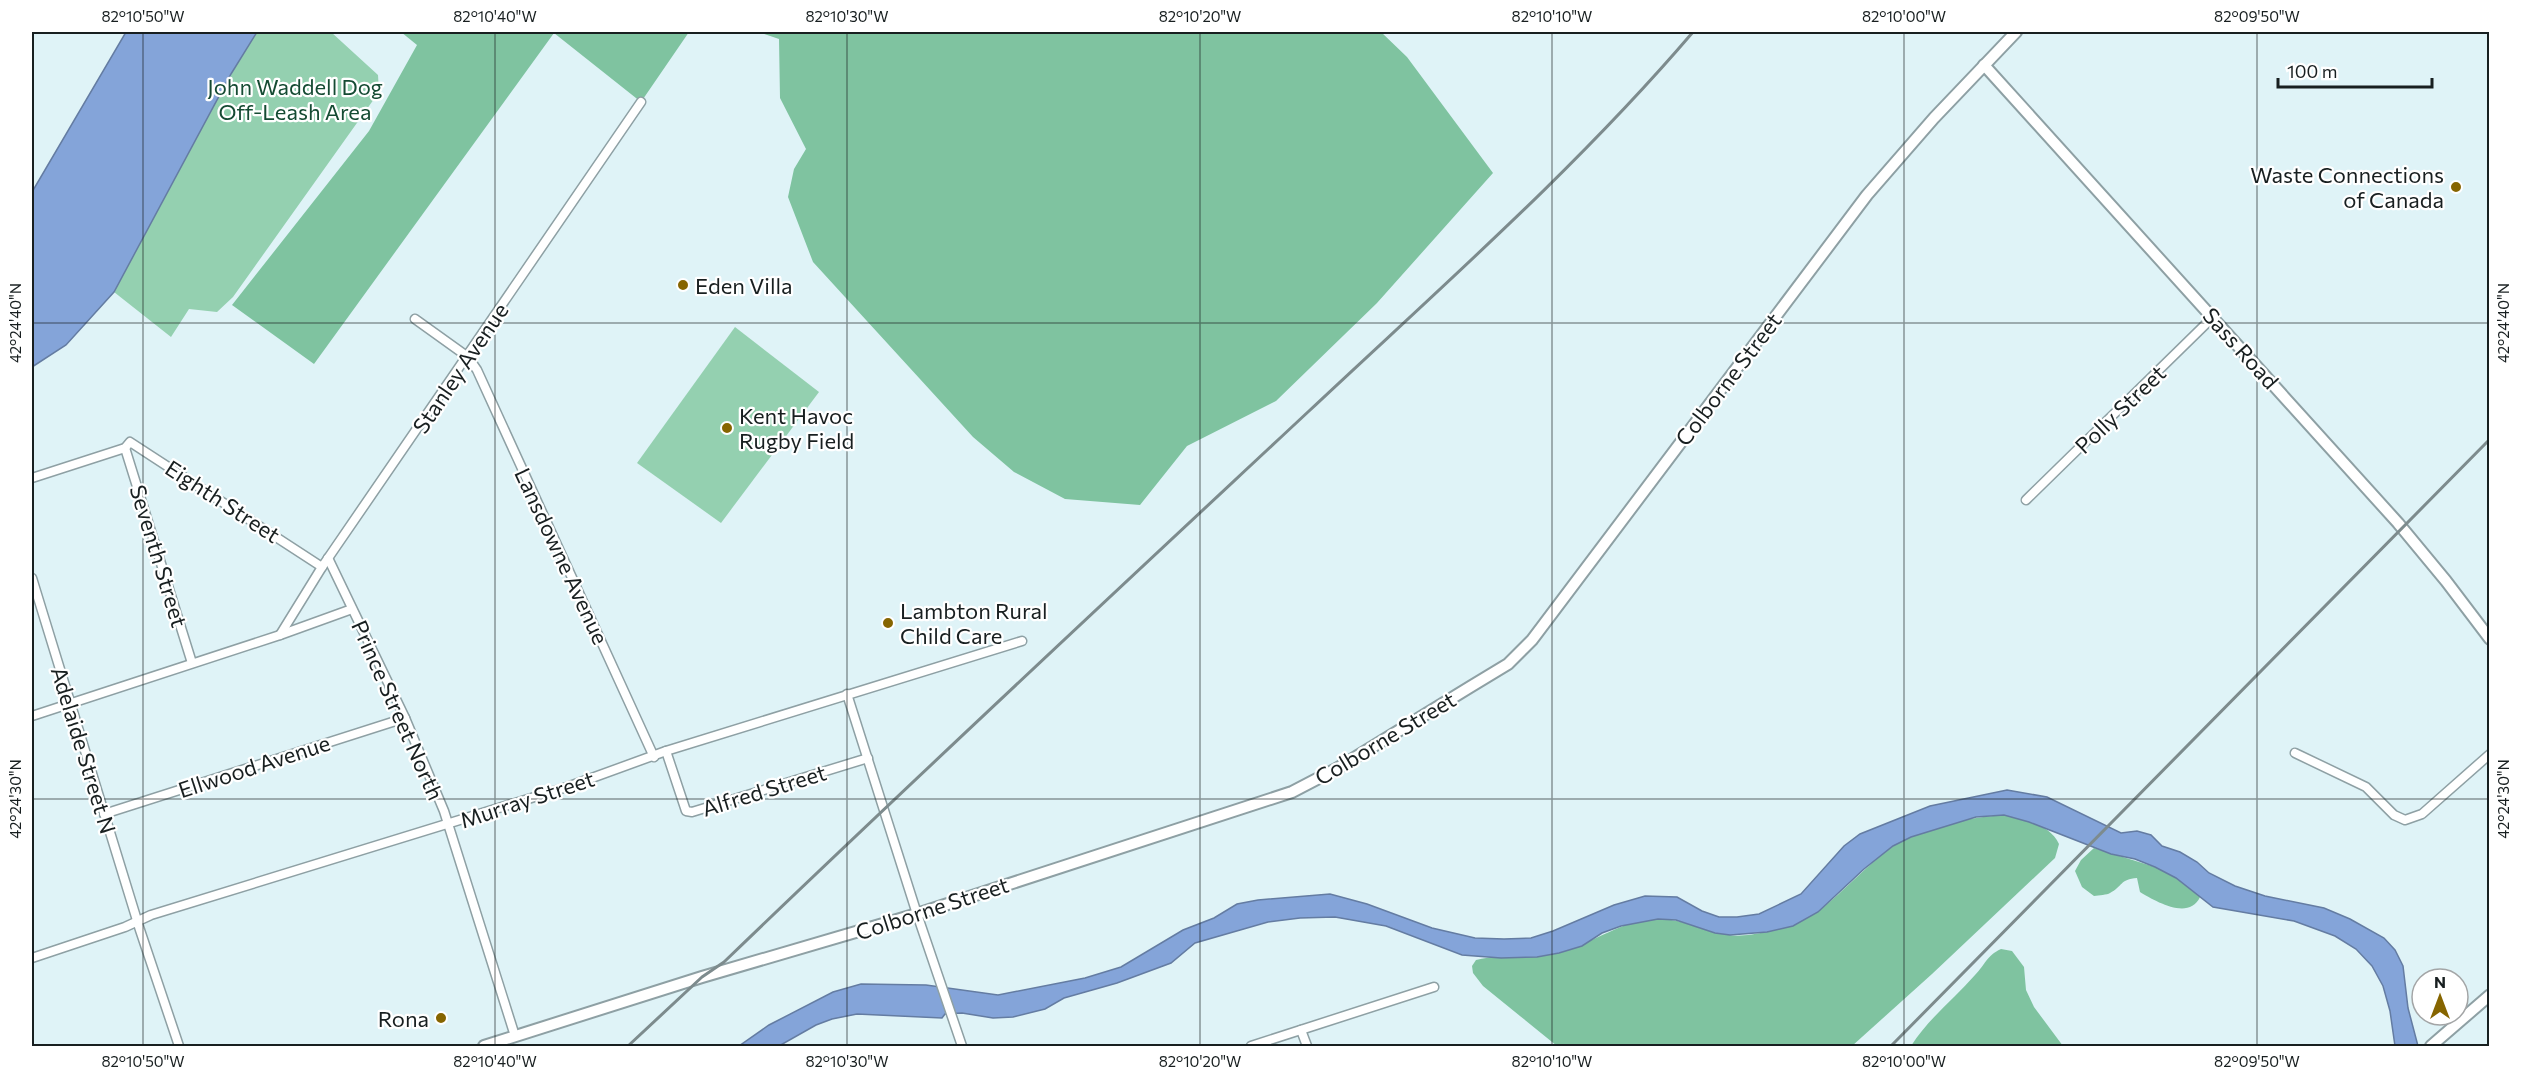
<svg xmlns="http://www.w3.org/2000/svg" width="2521" height="1078" viewBox="0 0 2521 1078" font-family="Commissioner,sans-serif">
<style>
.green{fill:#94d0b0}
.forest{fill:#7fc3a0}
.water{fill:#84a4d9;stroke:#647ca2;stroke-width:1.5}
.lines{fill:none;stroke-linecap:round;stroke-linejoin:round}
.minor-casing{stroke:#8ea0a4;stroke-width:11}
.tertiary-casing{stroke:#8ea0a4;stroke-width:14}
.secondary-casing{stroke:#8ea0a4;stroke-width:14}
.minor{stroke:#fff;stroke-width:8}
.tertiary{stroke:#fff;stroke-width:10}
.secondary{stroke:#fff;stroke-width:10}
.rail{stroke:#7d8b8d;stroke-width:3}
.ticks{fill:none;stroke:#181f20;stroke-width:1.5;stroke-opacity:0.45}
.poi-dot{fill:#866500;stroke:#fff;stroke-width:2}
.labels{text-anchor:middle;dominant-baseline:central;stroke-width:4.5;stroke-linejoin:round;paint-order:stroke}
.park-label{font-size:22px;fill:#154b33;stroke:#fff}
.poi-label{font-size:22px;fill:#181f20;stroke:#fff;text-anchor:start}
.street-label{font-size:22px;fill:#181f20;stroke:#fff}
.neatline{fill:none;stroke:#181f20;stroke-width:2}
.ticks-label{font-size:15px;text-anchor:middle;fill:#181f20}
</style>
<rect width="100%" height="100%" fill="#dff3f7"/>
<g class="green">
<path d="M257,32H331L378,75L379,92L233,297L217,312L189,309L171,337L114,292L231,74Z"/>
<path d="M735,327L819,392L721,523L637,463Z"/>
</g>
<g class="forest">
<path d="M401,32H689L641,102L554,33L314,364L232,305L369,131L417,45Z"/>
<path d="M758,32H1381L1407,57L1493,173L1377,303L1276,401L1187,446L1140,505L1065,499L1014,472L973,437L813,262L788,197L794,169L806,149L780,98L779,39Z"/>
<path d="M2004,815C2024,820 2050,824 2059,844L2055,858L1932,974L1852,1046H1557L1483,986L1473,973L1472,966L1476,960C1501,953 1532,960 1561,952C1595,943 1622,919 1659,919C1684,919 1705,932 1729,935C1740,937 1755,934 1766,932C1779,929 1810,918 1820,910C1845,890 1866,866 1892,847C1921,827 1970,817 2004,815Z"/>
<path d="M2094,848L2155,867L2176,878L2200,897C2189,921 2155,901 2140,892L2137,878C2120,879 2122,887 2110,893C2107,895 2099,895 2094,896L2082,887L2075,871L2081,860Z"/>
<path d="M2001,949L2012,951L2024,967L2026,990L2034,1007L2063,1046H1911C1928,1019 1954,999 1975,975C1986,964 1986,956 2001,949Z"/>
</g>
<g class="water">
<path d="M126,32H257L231,74L114,292L66,345L32,367V192Z"/>
<path d="M2007,790L2047,797L2121,833L2137,831L2151,835L2162,846L2180,852L2197,862L2209,873L2235,886L2265,896L2324,908L2350,919L2384,938L2395,950L2403,966L2408,1008L2418,1046H2395L2390,1011L2383,986L2372,966L2356,949L2335,936L2294,921L2213,907L2176,878L2155,867L2135,859L2111,854L2029,822L2004,815L1976,817L1911,837L1893,846L1864,869L1818,912L1793,926L1767,932L1730,935L1715,933L1676,920L1658,919L1621,926L1602,933L1582,946L1559,953L1537,957L1501,958L1462,955L1386,926L1335,917L1300,918L1268,922L1195,943L1171,963L1117,983L1064,998L1045,1009L1013,1017L993,1018L962,1013L945,1014L942,1018L857,1014L832,1019L816,1025L779,1046H739L769,1025L833,992L861,984L926,985L998,995L1085,978L1121,967L1183,930L1214,918L1237,904L1258,900L1330,894L1367,904L1432,928L1475,938L1504,939L1531,938L1553,931L1614,905L1645,896L1677,897L1702,911L1719,917H1737L1759,914L1801,894L1844,846L1860,834L1930,806Z"/>
</g>
<g class="lines">
<defs>
<g id="minor">
<path d="M415,319L468,357L477,370L654,757"/>
<path d="M125,448L192,663"/>
<path d="M32,478L125,448L130,442L322,567"/>
<path d="M2026,500L2213,317"/>
<path d="M328,558L405,718L444,811L515,1036"/>
<path d="M32,578L140,930L179,1046"/>
<path d="M280,635L322,567L641,102"/>
<path d="M847,694L917,914L962,1046"/>
<path d="M32,716L280,635L352,609"/>
<path d="M666,751L686,811L692,812L868,758"/>
<path d="M2295,753L2366,787L2394,815L2405,820L2422,814L2490,754"/>
<path d="M104,814L405,718"/>
<path d="M32,958L125,927L151,915L567,787L666,751L1022,641"/>
<path d="M1301,1030L1307,1046"/>
<path d="M1251,1046L1434,987"/>
</g>
<g id="tertiary">
<path d="M1984,65L2398,523L2446,581L2490,639"/>
<path d="M484,1046L702,977L917,914L1292,792L1338,768L1470,687L1508,664L1532,640L1867,195L1934,118L2016,32"/>
</g>
<path id="secondary" d="M2431,1046L2490,995"/>
</defs>
<use href="#minor" class="minor-casing"/>
<use href="#tertiary" class="tertiary-casing"/>
<use href="#secondary" class="secondary-casing"/>
<use href="#minor" class="minor"/>
<use href="#tertiary" class="tertiary"/>
<use href="#secondary" class="secondary"/>
<g class="rail">
<path d="M628,1046L702,977L724,962C917,776 1113,594 1309,411C1440,288 1576,169 1693,32"/>
<path d="M1891,1046L2490,439"/>
</g>
</g>
<path class="ticks" d="M143,32V1046M495,32V1046M847,32V1046M1200,32V1046M1552,32V1046M1904,32V1046M2257,32V1046M32,323H2490M32,799H2490"/>
<g class="poi-dot">
<circle cx="2456" cy="187" r="6"/>
<circle cx="683" cy="285" r="6"/>
<circle cx="727" cy="428" r="6"/>
<circle cx="888" cy="623" r="6"/>
<circle cx="441" cy="1018" r="6"/>
</g>
<g class="labels">
<g class="park-label">
<text x="295" y="86">John Waddell Dog<tspan x="295" dy="25">Off-Leash Area</tspan></text>
</g>
<g class="poi-label">
<text x="2444" y="174" text-anchor="end">Waste Connections<tspan x="2444" dy="25">of Canada</tspan></text>
<text x="695" y="285">Eden Villa</text>
<text x="739" y="415">Kent Havoc<tspan x="739" dy="25">Rugby Field</tspan></text>
<text x="900" y="610">Lambton Rural<tspan x="900" dy="25">Child Care</tspan></text>
<text x="429" y="1018" text-anchor="end">Rona</text>
</g>
<g class="street-label">
<text transform="translate(2241 348) rotate(48)">Sass Road</text>
<text transform="translate(460 368) rotate(-56)">Stanley Avenue</text>
<text transform="translate(1728 379) rotate(-53)">Colborne Street</text>
<text transform="translate(2120 409) rotate(-44)">Polly Street</text>
<text transform="translate(223 501) rotate(33)">Eighth Street</text>
<text transform="translate(159 556) rotate(73)">Seventh Street</text>
<text transform="translate(562 556) rotate(65)">Lansdowne Avenue</text>
<text transform="translate(398 710) rotate(66)">Prince Street North</text>
<text transform="translate(1385 738) rotate(-31)">Colborne Street</text>
<text transform="translate(84 750) rotate(73)">Adelaide Street N</text>
<text transform="translate(254 766) rotate(-18)">Ellwood Avenue</text>
<text transform="translate(764 790) rotate(-17)">Alfred Street</text>
<text transform="translate(527 799) rotate(-18)">Murray Street</text>
<text transform="translate(932 908) rotate(-18)">Colborne Street</text>
</g>
</g>
<rect width="2521" height="1078" fill="none" stroke="#ffffff" stroke-width="66"/>
<g transform="translate(2440 997)"><circle r="28" fill="#ffffff" stroke="#a3a5a6" stroke-width="1.5"/>
<path d="M0-4.5L10 22L0 15L-10 22Z" fill="#866500"/>
<text y="-9" font-size="16" font-weight="bold" text-anchor="middle" fill="#181f20">N</text>
</g>
<path d="M2278 78v9h154v-9" fill="none" stroke="#181f20" stroke-width="3"/>
<text x="2287" y="78" font-size="18" fill="#181f20" stroke="#ffffff" stroke-width="4.5" paint-order="stroke">100 m</text>
<rect x="33" y="33" width="2455" height="1012" class="neatline"/>
<g class="ticks-label">
<text x="143" y="22">82°10'50"W</text>
<text x="495" y="22">82°10'40"W</text>
<text x="847" y="22">82°10'30"W</text>
<text x="1200" y="22">82°10'20"W</text>
<text x="1552" y="22">82°10'10"W</text>
<text x="1904" y="22">82°10'00"W</text>
<text x="2257" y="22">82°09'50"W</text>
<text transform="translate(16 323) rotate(-90)" y="5">42°24'40"N</text>
<text transform="translate(2504 323) rotate(-90)" y="5">42°24'40"N</text>
<text transform="translate(16 799) rotate(-90)" y="5">42°24'30"N</text>
<text transform="translate(2504 799) rotate(-90)" y="5">42°24'30"N</text>
<text x="143" y="1067">82°10'50"W</text>
<text x="495" y="1067">82°10'40"W</text>
<text x="847" y="1067">82°10'30"W</text>
<text x="1200" y="1067">82°10'20"W</text>
<text x="1552" y="1067">82°10'10"W</text>
<text x="1904" y="1067">82°10'00"W</text>
<text x="2257" y="1067">82°09'50"W</text>
</g>
</svg>
